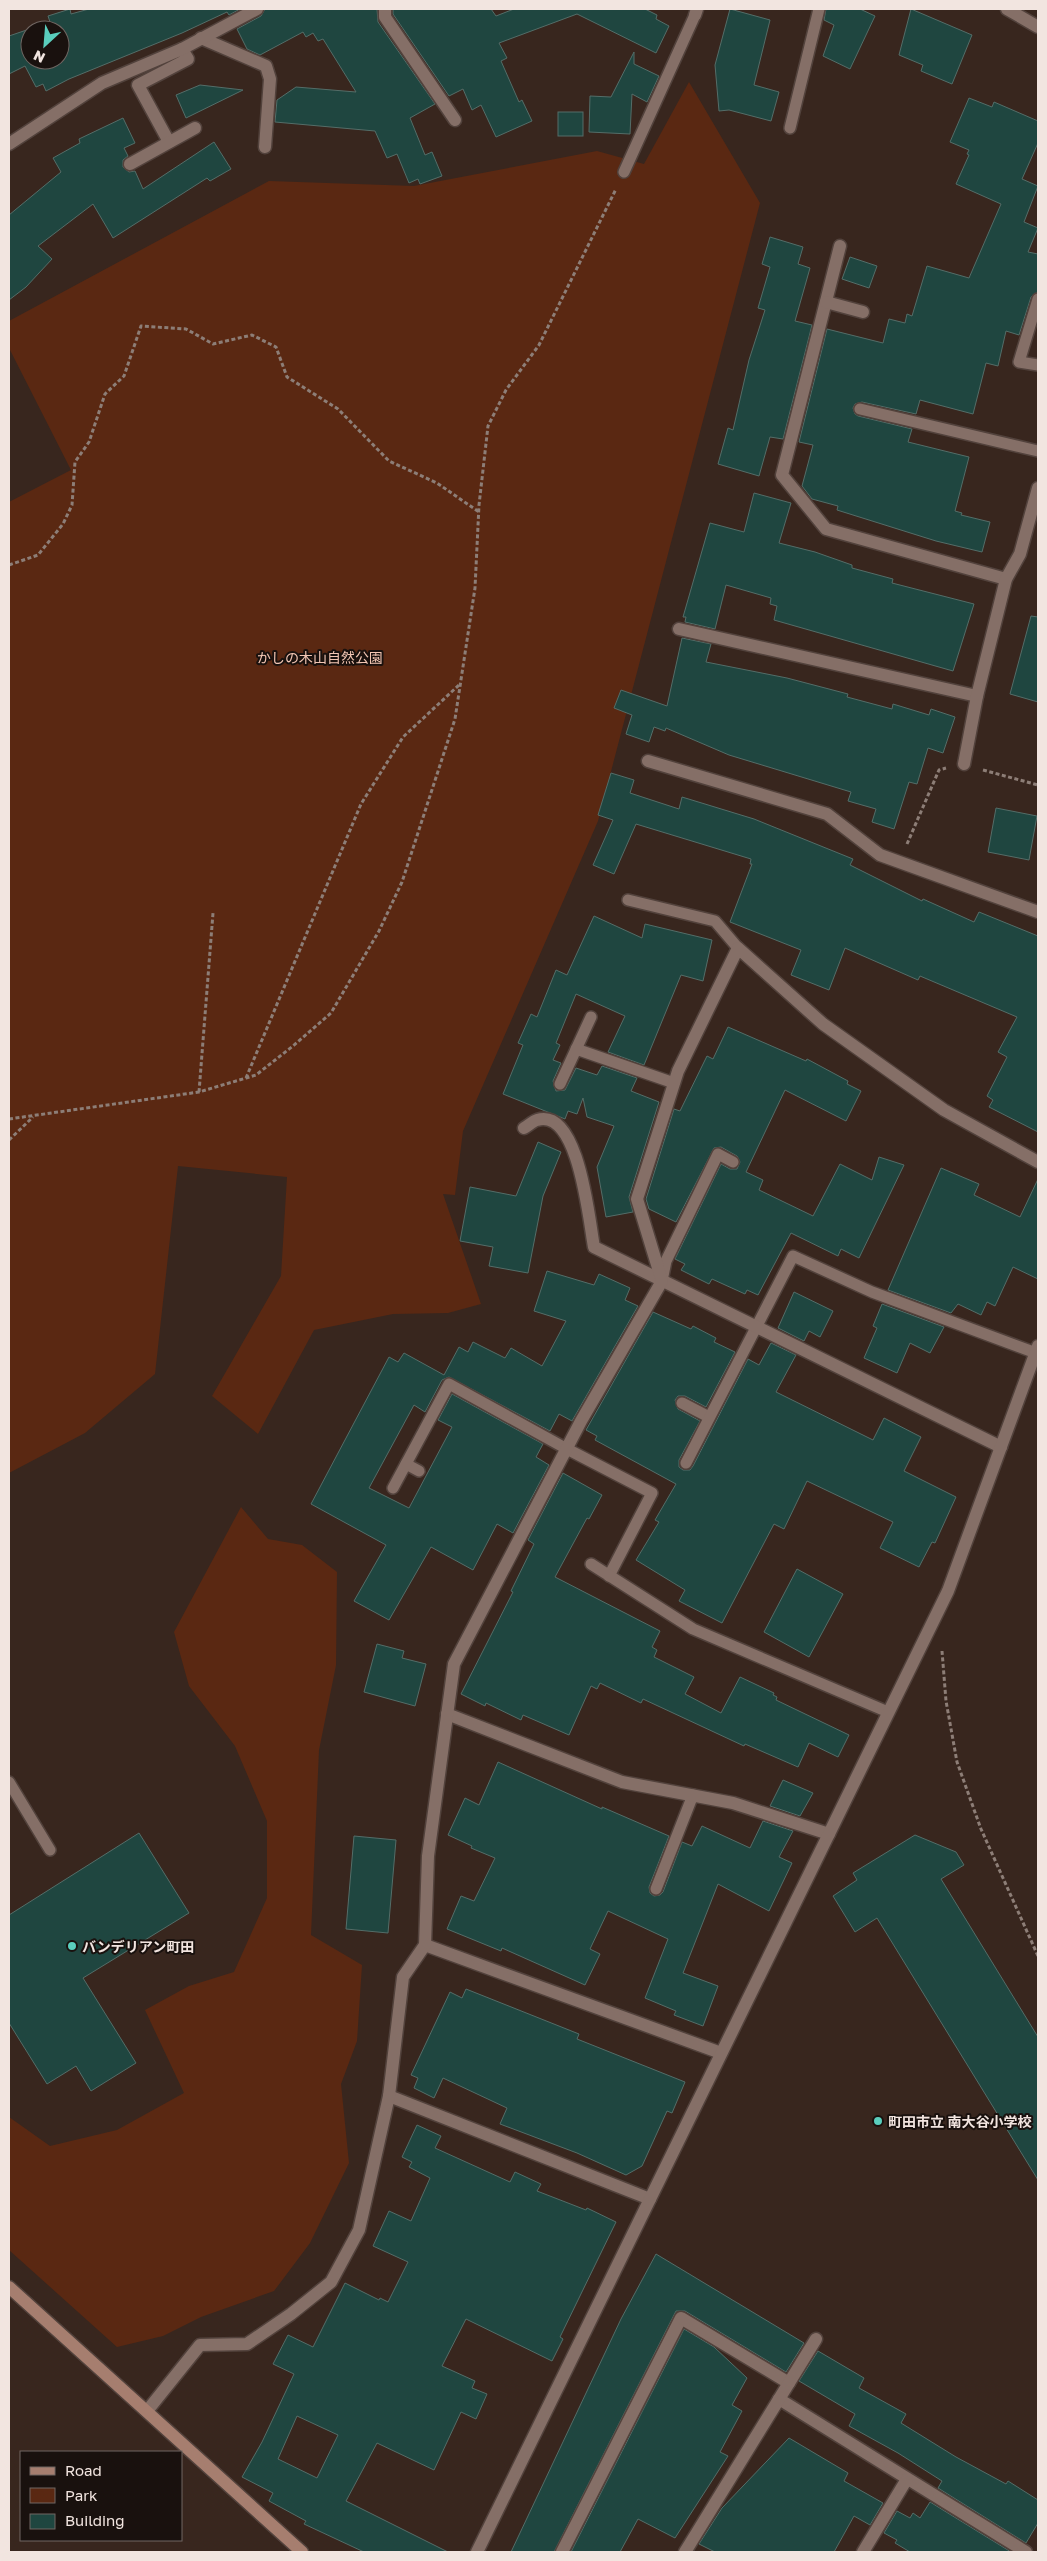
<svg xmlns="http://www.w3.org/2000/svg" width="1047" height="2561" viewBox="0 0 1047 2561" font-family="'Golos Text','Noto Sans JP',sans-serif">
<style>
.green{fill:#5a2812}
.building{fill:#1f4640;stroke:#546d68;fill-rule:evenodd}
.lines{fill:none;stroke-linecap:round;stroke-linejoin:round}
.lane-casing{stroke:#52423c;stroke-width:14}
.street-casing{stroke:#52423c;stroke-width:15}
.secondary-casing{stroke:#52423c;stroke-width:15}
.path{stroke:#8d7e77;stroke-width:3;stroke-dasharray:4 2.5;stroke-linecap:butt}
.lane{stroke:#856f67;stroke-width:11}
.street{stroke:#856f67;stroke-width:12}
.secondary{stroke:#a67e6f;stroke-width:12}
.poi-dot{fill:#5acebd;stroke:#19110e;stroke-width:2}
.labels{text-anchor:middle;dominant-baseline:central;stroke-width:4;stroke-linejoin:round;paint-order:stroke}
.park-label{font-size:14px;fill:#f3c6b3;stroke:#19110e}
.poi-label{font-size:14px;font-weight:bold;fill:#f2e5e0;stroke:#19110e;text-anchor:start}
</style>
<rect width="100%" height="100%" fill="#38261e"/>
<g class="green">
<path d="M689,82L760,203L598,821L463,1131L455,1195L443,1194L481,1304L448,1313L393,1314L314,1330L258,1434L212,1396L281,1276L287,1177L178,1166L155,1374L85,1433L9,1473V502L71,470L9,348V321L269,181L414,186L597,151L644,164Z"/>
<path d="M241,1507L268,1539L302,1545L337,1572L336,1665L319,1750L311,1935L362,1965L357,2041L341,2084L349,2163L310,2243L274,2291L201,2317L163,2336L117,2347L9,2250V2117L50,2146L117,2130L184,2093L145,2010L189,1986L234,1972L267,1898V1821L235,1746L189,1686L174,1632Z"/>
</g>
<g class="building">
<path d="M70,9L71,14L89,9H240L229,15L227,12L182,33L69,79L46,91L43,84L36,87L25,66L9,74V36L50,22L48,16ZM30,30H60V60H30Z"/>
<path d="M265,9H377L378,22L435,104L410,118L425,155L432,152L442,176L420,184L418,179L409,183L397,154L387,158L375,131L275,122L277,100L296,87L356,92L323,39L318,41L313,33L306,37L303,32L260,55L247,49L237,29L261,16Z"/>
<path d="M393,9H491L496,16L514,9H645L657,15L656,19L669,26L656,53L577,14L499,43L507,58L501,61L519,102L522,100L532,121L496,137L481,105L472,110L463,89L449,96L393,14Z"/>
<path d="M730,9L770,20L754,85L779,92L771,121L729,110L719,111L715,65Z"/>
<path d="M826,9H860L875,16L850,69L823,56L834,25L824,20Z"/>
<path d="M911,9L972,35L952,84L921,71L923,65L899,55Z"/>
<path d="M634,52V64L659,76L647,102L632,94L630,134L589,132L590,96L611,97Z"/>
<path d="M200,85L243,90L186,118L176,95Z"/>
<path d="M969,98L992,107L994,102L1038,121V143L1022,179L1038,186L1024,222L1038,228L1028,252L1038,254V292L1031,297L1019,335L1006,331L998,366L986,363L973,414L920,400L916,414L862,402L855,404L853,408L855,414L858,416L912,429L908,442L969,457L955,511L962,513L961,515L990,522L982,552L936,541L837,510L838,506L812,499L802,486L813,445L799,442L827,329L883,343L889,319L905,323L907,314L912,316L927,266L969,278L1001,204L956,184L969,155L967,154L969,150L950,142Z"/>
<rect x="558" y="112" width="25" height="24"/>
<path d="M123,118L135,143L124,148L128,156L123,160V167L129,172L135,171L143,189L214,142L231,169L210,181L207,178L113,238L93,204L38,246L52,259L26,287L9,300V215L61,172L53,158L80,143L79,139Z"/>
<path d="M770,237L803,247L798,264L810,268L795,321L812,325L783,439L770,437L759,476L718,464L728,428L733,430L749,360L765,310L758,308L770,267L762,264Z"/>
<path d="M850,257L877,266L869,288L842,279Z"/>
<path d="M754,493L791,503L779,543L815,552L852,565V568L893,579L892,583L974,604L953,671L774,620L777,606L770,604L771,598L726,585L715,629L685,622L686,617H683L710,523L744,532Z"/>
<path d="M1031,616L1038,617V702L1010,694Z"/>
<path d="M682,638L711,644L706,662L787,678L848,694L847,697L892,709L893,704L929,715L931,709L955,717L943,753L928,748L917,784L909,782L894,829L872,822L876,809L848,801L851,792L729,755L666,728L665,731L654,727L649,742L626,734L632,715L614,708L621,690L667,706Z"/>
<path d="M611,773L634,780L630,793L679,809L682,797L754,819L853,859L850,865L922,901L923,899L974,922L979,912L1038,936V1132L989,1107L993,1100L987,1096L1007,1057L998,1052L1017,1017L920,976L918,980L845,948L829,990L791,975L801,950L730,922L752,864H750L751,859L636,824L614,874L593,865L613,820L598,815Z"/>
<path d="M996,808L1037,816L1029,860L988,852Z"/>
<path d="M594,916L642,938L645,924L712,940L703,981L681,975L644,1065L608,1052L625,1016L576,994L556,1043L560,1045L553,1060L561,1063L553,1081L556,1091L565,1090L576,1068L597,1075L602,1066L637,1078L631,1091L659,1102L629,1197L633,1212L606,1217L597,1167L614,1126L587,1117L583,1098L577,1114L568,1111L565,1119L503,1094L523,1045L518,1043L531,1014L537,1017L556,970L567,975Z"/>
<path d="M728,1027L806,1061L807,1059L848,1081L847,1084L861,1091L846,1121L785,1090L746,1172L763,1180L759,1190L813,1216L840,1164L872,1180L879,1157L904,1165L859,1258L841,1249L838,1256L791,1233L758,1295L747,1290L745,1294L712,1279L709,1284L681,1270L685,1264L675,1259L721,1164L730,1169H737L740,1162L737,1156L721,1147L714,1148L676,1222L649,1209L646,1199L674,1109L680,1111L707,1056L713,1059Z"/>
<path d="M538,1142L561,1152L543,1196L528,1273L489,1266L493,1247L460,1241L470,1187L516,1196Z"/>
<path d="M941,1168L979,1184L974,1195L1020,1217L1038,1179V1279L1013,1267L995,1306L987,1302L981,1315L958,1304L951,1313L888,1290Z"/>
<path d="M547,1271L594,1285L599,1274L630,1288L625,1300L638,1306L572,1421L559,1414L550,1431L449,1377L442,1380L425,1412L414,1405L369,1488L409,1508L452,1427L438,1420L452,1394L543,1444L536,1457L549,1465L513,1533L497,1524L473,1570L431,1547L389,1620L354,1601L386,1545L311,1504L389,1357L398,1362L404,1353L444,1375L459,1347L468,1352L473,1342L505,1358L511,1348L542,1366L566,1321L534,1311Z"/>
<path d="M794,1292L833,1311L820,1337L809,1331L804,1341L778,1328Z"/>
<path d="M882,1304L944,1327L930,1353L910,1343L897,1373L864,1358L877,1328L873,1326Z"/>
<path d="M653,1312L691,1329L693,1326L716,1338L714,1342L735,1352L706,1407L685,1396H678L675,1400L678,1409L700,1421L679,1460V1467L683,1470H690L693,1466L748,1359L759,1365L771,1343L796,1355L776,1392L873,1440L884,1418L921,1437L904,1471L956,1497L935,1543L932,1542L919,1567L880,1548L893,1522L807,1481L784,1529L774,1524L722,1623L679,1601L685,1590L636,1560L659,1522L655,1520L676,1484L595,1440L597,1436L586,1430Z"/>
<path d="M563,1473L602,1495L589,1519L587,1518L555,1577L660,1631L652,1647L657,1650L654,1657L694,1677L685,1694L721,1713L740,1677L774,1693L773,1695L777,1697L776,1700L849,1735L838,1757L809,1743L798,1767L745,1744L744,1746L643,1699L641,1703L600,1683L597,1689L591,1686L569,1735L523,1715L521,1720L486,1703L485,1706L461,1694L513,1592L511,1591L534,1544L528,1540Z"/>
<path d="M797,1569L843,1594L809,1657L764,1632Z"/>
<path d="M377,1644L404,1651L402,1658L426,1664L415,1706L364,1692Z"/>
<path d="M498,1762L602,1809V1807L669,1836L649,1887L650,1893L654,1896L660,1895L663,1892L682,1842L692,1846L702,1826L750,1848L763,1821L793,1831L779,1857L792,1863L769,1911L718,1884L683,1973L718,1986L703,2026L674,2015L676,2011L645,1998L668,1939L608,1911L590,1949L600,1954L585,1985L502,1948L501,1951L447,1929L461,1896L474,1901L495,1858L471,1848L472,1846L448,1835L465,1798L479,1805Z"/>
<path d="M783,1780L813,1793L800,1816L770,1806Z"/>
<path d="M139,1833L189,1913L83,1978L136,2063L91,2091L76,2066L47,2084L9,2023V1915Z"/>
<path d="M915,1835L956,1852L964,1865L941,1879L1038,2037V2180L877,1918L855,1932L833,1896L857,1880L853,1873Z"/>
<path d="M354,1836L396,1840L388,1933L346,1929Z"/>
<path d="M466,1989L579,2034L577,2039L685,2082L672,2113L667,2111L642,2166L626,2175L577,2153L500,2124L507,2108L443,2078L434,2098L414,2088L418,2078L411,2075L450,1992L462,1998Z"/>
<path d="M417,2125L441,2136L435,2148L510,2182L515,2172L541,2184L537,2191L586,2210L587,2208L616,2222L560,2337L563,2339L552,2361L466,2319L442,2366L475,2381L472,2388L487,2394L476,2419L461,2412L434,2470L377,2443L346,2501L448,2552H364L304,2524L306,2521L269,2501L273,2493L242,2477L262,2442L294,2374L273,2364L288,2335L313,2347L345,2283L379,2300L380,2298L388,2302L408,2262L373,2246L389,2211L411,2221L430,2178L409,2167L412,2162L402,2157ZM297,2416L338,2435L317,2478L278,2459Z"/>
<path d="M656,2254L804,2343L786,2372L685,2311H676L554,2552H511L621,2319Z"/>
<path d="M684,2329L714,2347L747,2378L732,2405L742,2411L720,2452L728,2456L675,2538L638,2519L620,2552H571Z"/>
<path d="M818,2351L864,2378L859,2388L906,2414L901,2423L956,2457L1006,2484L1008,2481L1038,2500V2523L1026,2543L938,2488L942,2481L898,2453L849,2426L855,2414L799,2381Z"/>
<path d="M789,2438L848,2473L844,2481L883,2503L870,2525L854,2516L834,2552H715L699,2544L722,2508Z"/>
<path d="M930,2502L1011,2552H910L895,2543L897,2540L884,2533L897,2511L910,2518L913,2513L920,2518Z"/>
</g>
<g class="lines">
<defs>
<g id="lane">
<path d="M790,128L819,9"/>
<path d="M624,172L695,15"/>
<path d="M1038,299L1019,362L1038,365"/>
<path d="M860,409L1038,451"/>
<path d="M628,900L715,921L738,948"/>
<path d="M576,1049L674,1083"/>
<path d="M560,1084L591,1017"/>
<path d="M662,1281L666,1261L718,1154L733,1162"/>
<path d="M682,1403L709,1417"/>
<path d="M686,1463L793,1256L872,1292L1036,1353"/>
<path d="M406,1464L419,1471"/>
<path d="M393,1488L449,1384L567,1449L652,1493L609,1576"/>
<path d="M591,1564L693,1629L888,1712"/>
<path d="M9,1782L50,1850"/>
<path d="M656,1889L693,1795"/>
</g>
<g id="street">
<path d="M385,9V17L455,120"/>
<path d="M1007,9L1038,27"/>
<path d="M695,15L697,9"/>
<path d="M201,38L266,66L270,79L265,147"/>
<path d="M169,142L138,85L188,59L182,49"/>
<path d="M9,144L102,83L182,49L257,9"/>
<path d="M130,164L195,128"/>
<path d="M840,246L782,475L826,529L1006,579"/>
<path d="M826,302L863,312"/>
<path d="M679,629L977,696"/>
<path d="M648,761L827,814L880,855L1038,912"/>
<path d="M964,764L977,696L1006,579L1020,554L1038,488"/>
<path d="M524,1128C528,1126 533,1121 537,1120C579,1107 589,1221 594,1247L1001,1447"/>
<path d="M447,1714L622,1782L733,1803L829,1834"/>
<path d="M425,1945L721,2053"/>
<path d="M389,2096L650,2199"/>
<path d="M779,2399L1026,2552"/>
<path d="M147,2411L200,2345L247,2344L291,2314L331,2282L359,2230L389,2096L403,1977L425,1945L428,1856L454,1664L581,1421L662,1281L637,1199L678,1071L738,948L823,1024L944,1110L1038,1162"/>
<path d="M477,2552L948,1591L1038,1346"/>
<path d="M562,2552L681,2318L789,2383"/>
<path d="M685,2552L816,2339"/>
<path d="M863,2552L907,2479"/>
</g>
<path id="secondary" d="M9,2287L302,2552"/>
</defs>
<use href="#lane" class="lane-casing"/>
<use href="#street" class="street-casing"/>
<use href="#secondary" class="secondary-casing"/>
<g class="path">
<path d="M9,565L38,555L63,524L72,505L75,462L89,442L105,394L124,376L141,326L186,329L213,344L252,335L276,347L287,377L338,409L389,461L437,483L479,512"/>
<path d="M983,770L1038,785"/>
<path d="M907,844L939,770L946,768"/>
<path d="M246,1078L361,804L403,737L459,685"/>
<path d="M199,1092L213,913"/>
<path d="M9,1119L199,1092L246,1078L256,1075L293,1046L331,1013L379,931L402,882L455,719L475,588L479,505L488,426L506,390L539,345L616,189"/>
<path d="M9,1140L33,1117"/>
<path d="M942,1651L946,1701L957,1762L981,1829L1038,1956"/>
</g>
<use href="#lane" class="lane"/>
<use href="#street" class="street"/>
<use href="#secondary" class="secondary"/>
</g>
<g class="poi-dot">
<circle cx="72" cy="1946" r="5"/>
<circle cx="878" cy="2121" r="5"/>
</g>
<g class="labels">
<g class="park-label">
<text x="320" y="657">かしの木山自然公園</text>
</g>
<g class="poi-label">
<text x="82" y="1946">バンデリアン町田</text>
<text x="888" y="2121">町田市立 南大谷小学校</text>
</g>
</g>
<rect width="1047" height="2561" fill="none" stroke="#f2e5e0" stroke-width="20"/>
<rect x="20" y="2451" width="162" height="90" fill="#19110e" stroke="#706662"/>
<rect x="30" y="2467" width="25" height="8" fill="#a67e6f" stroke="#706662"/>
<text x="65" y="2476" font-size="15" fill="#f2e5e0">Road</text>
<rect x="30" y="2488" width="25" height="15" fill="#5a2812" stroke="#706662"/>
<text x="65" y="2501" font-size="15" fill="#f2e5e0">Park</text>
<rect x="30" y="2514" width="25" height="15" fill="#1f4640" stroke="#706662"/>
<text x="65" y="2526" font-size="15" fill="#f2e5e0">Building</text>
<g transform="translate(45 45) rotate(206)"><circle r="24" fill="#19110e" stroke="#706662"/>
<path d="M0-4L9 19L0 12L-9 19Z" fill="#5acebd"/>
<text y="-8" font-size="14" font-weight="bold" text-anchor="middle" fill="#f2e5e0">N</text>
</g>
</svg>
